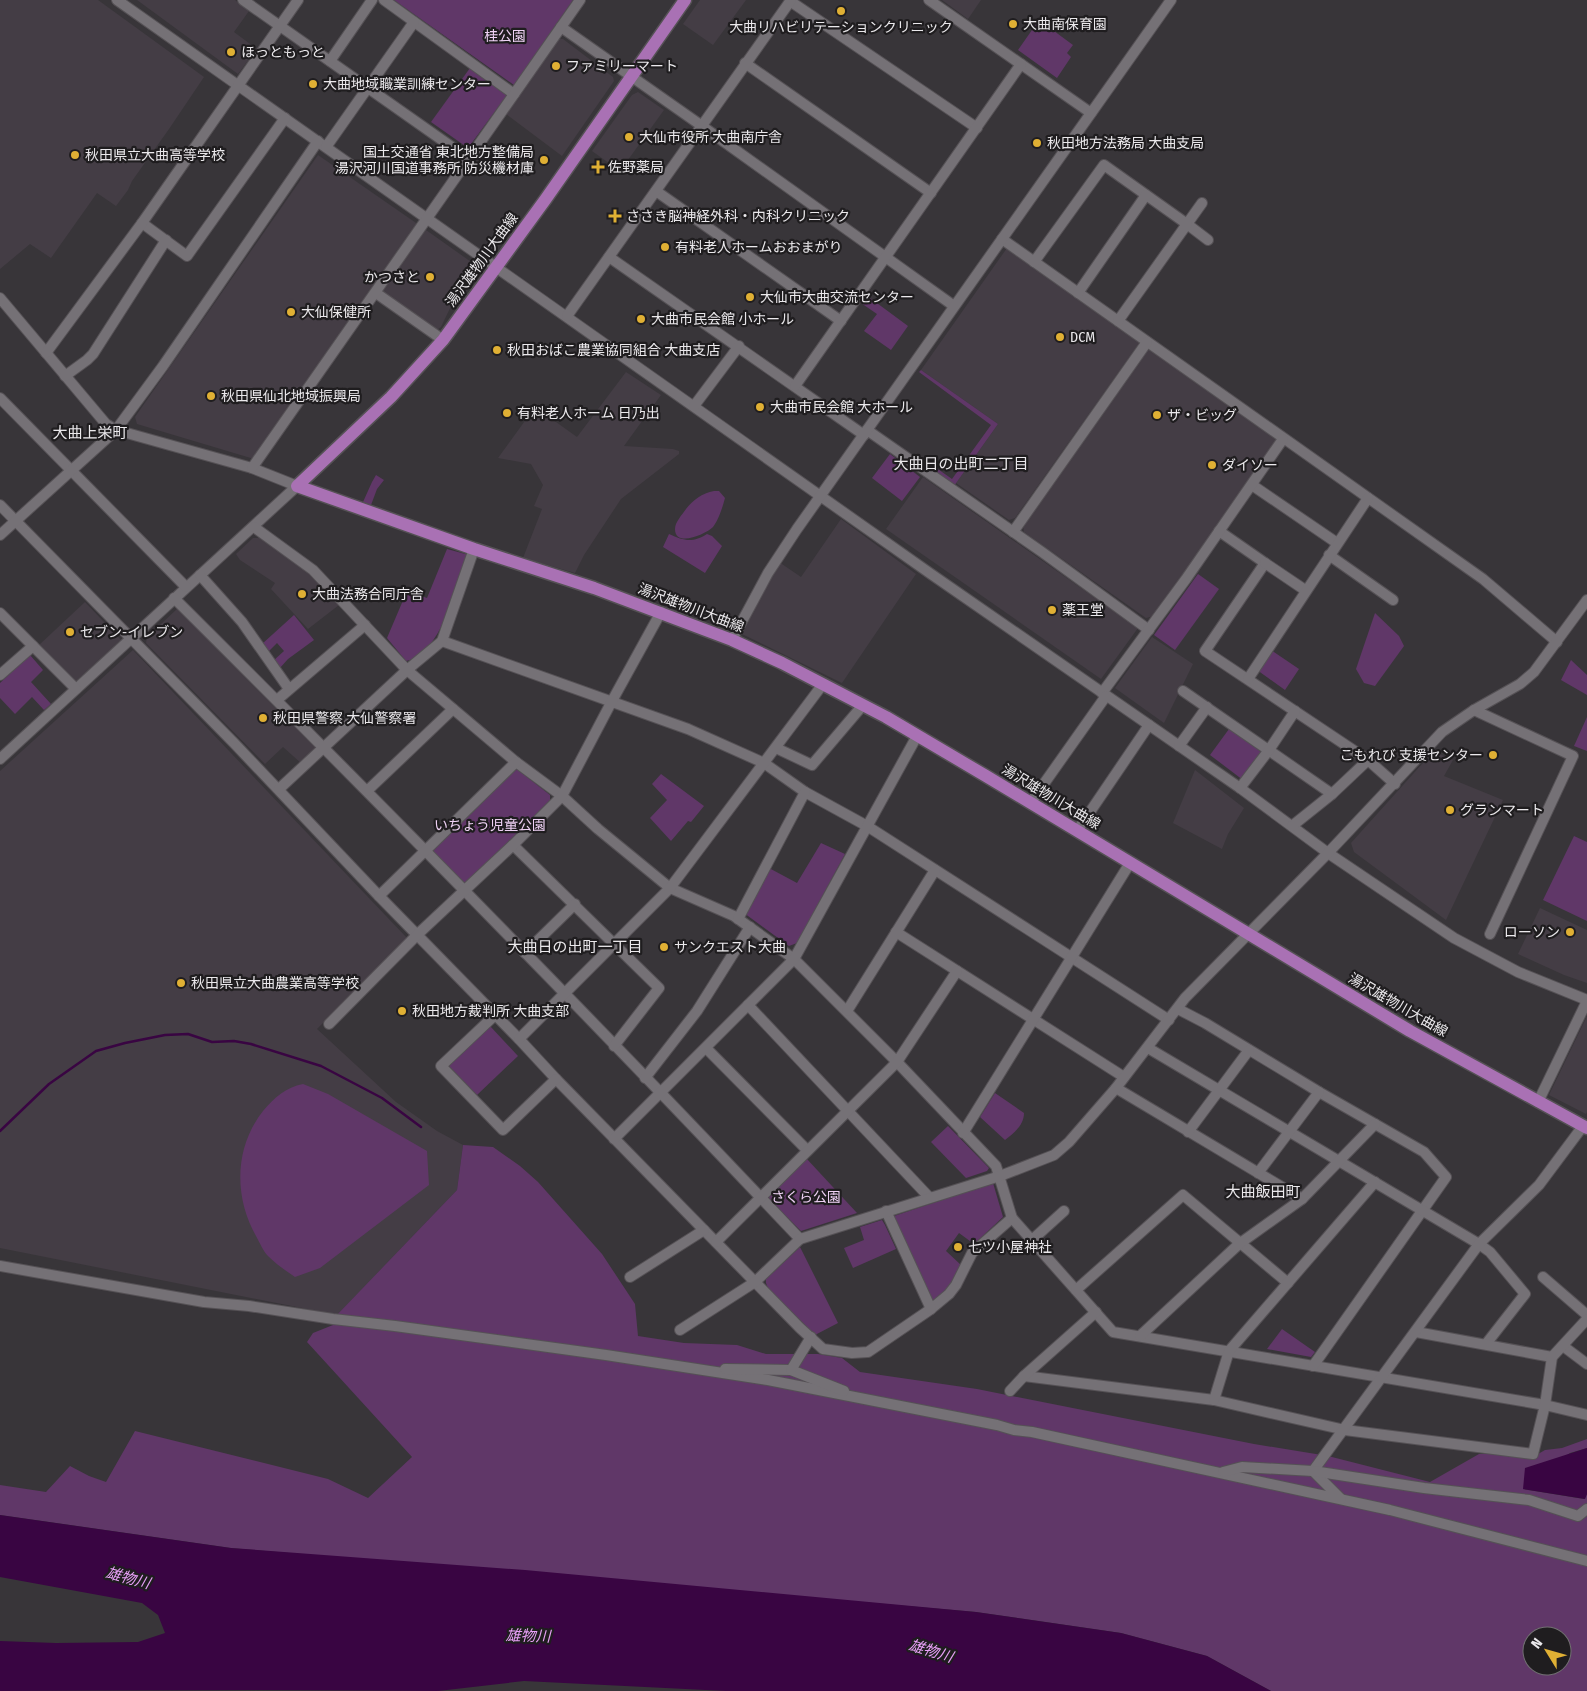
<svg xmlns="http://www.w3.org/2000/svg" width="1587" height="1691" viewBox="0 0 1587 1691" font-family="'Fira Sans Condensed','Noto Sans JP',sans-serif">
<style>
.built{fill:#443d45}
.green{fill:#603768;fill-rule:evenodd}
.water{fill:#390542}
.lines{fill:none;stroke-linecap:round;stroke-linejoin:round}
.stream{stroke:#390542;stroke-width:2.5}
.minor-casing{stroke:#555155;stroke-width:12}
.major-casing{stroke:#555155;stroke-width:15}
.minor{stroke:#757176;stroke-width:10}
.major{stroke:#a971b4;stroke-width:12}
.poi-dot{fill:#e0b034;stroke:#1f1d1f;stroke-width:2}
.labels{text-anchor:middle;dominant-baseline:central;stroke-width:4.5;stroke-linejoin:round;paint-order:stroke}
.poi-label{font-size:14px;fill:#ebe9ec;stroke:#1f1d1f;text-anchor:start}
.park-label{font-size:14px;fill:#efd2f5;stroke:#1f1d1f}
.street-label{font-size:14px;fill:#ebe9ec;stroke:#1f1d1f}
.neighbourhood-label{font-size:15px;fill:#ebe9ec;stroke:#1f1d1f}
.water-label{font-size:15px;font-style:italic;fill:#e8a0f7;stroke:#1f1d1f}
</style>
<rect width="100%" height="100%" fill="#383539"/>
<g class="built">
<path d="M0,0H98L204,77L169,129L132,181L128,190L116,206L97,193L51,258L30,244L0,269Z"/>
<path d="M137,0H235L249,11L234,32L257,49L238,74Z"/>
<path d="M700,0H746L713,45L683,24Z"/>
<path d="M942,0H981L968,19Z"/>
<path d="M559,39H563L613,77L614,81L562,156L506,114Z"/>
<path d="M638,92L664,110L620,171L592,151L632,95Z"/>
<path d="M318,155L419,225L254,459L137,424L135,417Z"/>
<path d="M426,230L474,264L477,271L452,304L441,327L437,330L384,294L383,289Z"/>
<path d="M1007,248L1140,342L1015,518L1009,520L956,483L998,424L921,370Z"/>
<path d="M1148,348L1280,441L1154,616L1146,618L1024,532L1023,525Z"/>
<path d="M626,372L661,395L624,446L673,449L679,451V454L621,499L584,555L575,573L523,558L542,509L534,506L543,485L531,464L498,458L535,407L577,437Z"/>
<path d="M923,477L1138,628L1101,679L886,529Z"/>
<path d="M841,519L916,574L842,683L740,633L779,562L801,577Z"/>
<path d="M253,538H260L308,572L339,605L308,629L271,589L275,583L240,560L236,554Z"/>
<path d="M85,602L121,640L74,683L38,646Z"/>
<path d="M177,609H181L317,745V749L302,764L283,747L265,764L146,643L147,637Z"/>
<path d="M1152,637L1193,664L1164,723L1115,688Z"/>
<path d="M133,650L407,938L317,1029L396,1102L437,1131L463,1145L457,1190L337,1315L0,1248V771Z"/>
<path d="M1435,752L1453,760L1444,776L1503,800L1446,920L1354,852L1351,843L1422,764Z"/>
<path d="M1195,770L1244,808L1228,834L1222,849L1173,823Z"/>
<path d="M1540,908L1587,930V983L1564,975L1518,954Z"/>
<path d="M1587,1016V1112L1586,1114L1549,1095Z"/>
</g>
<g class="green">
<path d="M394,0H573L514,85Z"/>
<path d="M1039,20L1073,45L1067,53L1071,57L1057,78L1018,50Z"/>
<path d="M470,68L507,95L468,148L431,122Z"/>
<path d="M866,295L908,326L891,350L864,331L877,314L861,303Z"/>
<path d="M921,370L998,424L954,486L922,463L925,460L952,479L991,425L919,372Z"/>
<path d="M890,454L920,477L902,501L872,478Z"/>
<path d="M376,475L384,480L377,489L371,505L363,502L372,482Z"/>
<path d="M714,491H719L725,498C723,506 718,521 713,527C706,534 675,548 675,529C675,522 682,515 686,509C693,500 702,493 714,491Z"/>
<path d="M669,534C684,541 693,543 707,534L712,536L722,546L705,573L663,547Z"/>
<path d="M447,549L469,555C458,584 440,656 406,661L387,638L407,591L427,598Z"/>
<path d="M1198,574L1219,589L1175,650L1154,635Z"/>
<path d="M1375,613L1399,636L1404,646L1375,686L1364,683L1356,669Z"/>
<path d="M294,615L314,640L288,659L279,669L273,661L284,651L277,643L268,652L262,644Z"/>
<path d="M1271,650L1299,669L1285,690L1257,670Z"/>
<path d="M30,655L43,670L31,682L51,704L44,710L32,697L15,714L0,698V683Z"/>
<path d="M1571,660L1587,675V695L1561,680Z"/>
<path d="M1587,717V751L1574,746Z"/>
<path d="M1229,729L1263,753L1243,780L1210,755Z"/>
<path d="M514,767L550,795V802L464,884L429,850Z"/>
<path d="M661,774L704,806L691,822L688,821L671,841L650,818L667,800L652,784Z"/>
<path d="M1574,836L1587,842V921L1543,900Z"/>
<path d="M821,843L845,854L797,943L789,946L744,913L769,868L797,883Z"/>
<path d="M490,1026L518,1056L477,1095L449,1066Z"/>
<path d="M303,1084L328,1094L427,1151L429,1185L320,1268L295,1277C286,1271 276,1264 268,1256C263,1251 260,1243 256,1236C234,1197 234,1148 263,1111C274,1098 286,1087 303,1084Z"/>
<path d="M995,1093L1024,1113C1024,1125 1014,1133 1005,1140L980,1117Z"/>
<path d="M948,1126L989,1168L987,1171L966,1178L931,1142Z"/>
<path d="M463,1145L493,1147L520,1166L538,1182L602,1254L635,1304L638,1336L684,1343L737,1345L766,1354H818L842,1358L860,1372L977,1389L1254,1444L1328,1456L1430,1482L1479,1454H1498L1533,1457L1545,1450L1562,1448L1587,1439V1448L1570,1453L1523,1489L1584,1499L1587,1494V1691H1271L1207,1656L1121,1633L976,1612L231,1548L0,1515V1485L46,1492L70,1466L89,1476L106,1482L135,1431L328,1479L368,1498L412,1457L307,1342L313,1333L333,1325V1319L457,1190ZM1532,1636H1562V1666H1532Z"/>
<path d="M806,1158L857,1213L801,1231L767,1197Z"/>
<path d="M993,1183L1003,1217L974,1244L959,1233L946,1251L961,1265C952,1284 946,1291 930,1304L894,1216Z"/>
<path d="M882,1220L885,1225L896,1249L853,1268L844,1248L864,1240L860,1227Z"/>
<path d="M800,1247L838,1323L815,1335L768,1288L766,1283V1279Z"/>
<path d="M1282,1329L1315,1352L1311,1357L1267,1349Z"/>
</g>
<g class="water">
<path d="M1587,1448V1494L1585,1499L1523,1489L1525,1468Z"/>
<path d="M0,1515L231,1548L525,1570L976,1612L1121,1633L1207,1656L1271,1691H726L524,1681L438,1691L256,1690L0,1691V1641L56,1643L138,1642L165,1633L158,1615L142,1603L0,1577Z"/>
</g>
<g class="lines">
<path class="stream" d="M0,1131L49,1084L96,1051L125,1043L165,1035L188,1034L212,1042L234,1041L251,1044L321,1066L382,1098L421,1127"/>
<defs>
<g id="minor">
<path d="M117,0L931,574L1240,788L1328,853L1454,938L1518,972L1587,1000"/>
<path d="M243,0L469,159"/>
<path d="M384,0L514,94"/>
<path d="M929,0L1091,113"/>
<path d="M790,1L977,128"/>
<path d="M561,27L702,126L954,306"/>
<path d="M330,61L372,0"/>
<path d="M745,63L931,193"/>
<path d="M326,147L414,22"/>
<path d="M656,191L841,321"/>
<path d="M1202,203L1187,224L1208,240"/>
<path d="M142,223L187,256L285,118"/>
<path d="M1002,239L1483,579L1557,642"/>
<path d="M609,257L864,435"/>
<path d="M1034,262L1104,165L1187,224L1118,321"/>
<path d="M376,293L443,340"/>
<path d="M1078,293L1146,195"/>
<path d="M0,298L106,424L116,430L252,468L297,486L0,759"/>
<path d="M567,316L791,0"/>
<path d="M46,353L142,223L298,0"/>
<path d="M65,376L87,360L93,354L166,240"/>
<path d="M795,386L1021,64"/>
<path d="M0,398L186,587"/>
<path d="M694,406L739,346"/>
<path d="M867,430L1042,552L1149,630"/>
<path d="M252,468L580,0"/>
<path d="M1252,485L1337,543"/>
<path d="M0,505L234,743L379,896L519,1039L556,1079L800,1328L823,1349L852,1353L868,1352L931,1309L949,1294L956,1285L972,1253L1012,1218"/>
<path d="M254,527L313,570L407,670L516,762L562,796L598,829L670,888L734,916L794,959L897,1062L996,1166L1012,1218L1113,1332L1545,1405L1587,1415"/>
<path d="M1219,531L1265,563L1205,651L1368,760L1395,784"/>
<path d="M1013,532L1147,342"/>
<path d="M0,535L116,430L163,366L318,141"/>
<path d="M1329,555L1393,600"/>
<path d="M1265,563L1305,590"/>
<path d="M200,575L242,622L289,689"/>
<path d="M174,598C386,809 595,1022 800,1239"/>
<path d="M0,613L76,689"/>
<path d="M732,640L768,573L797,529L1171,0"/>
<path d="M442,641L688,729L764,763L805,792L867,826L1169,1020"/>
<path d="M0,675L33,646"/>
<path d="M1248,679L1368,498"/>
<path d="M1183,691L1332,794"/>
<path d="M1102,693L1186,579L1283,439"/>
<path d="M277,700L365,625"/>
<path d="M1474,710L1573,756L1490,934"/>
<path d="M1179,746L1207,707"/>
<path d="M776,748L812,765L863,705"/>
<path d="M1240,788L1269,750L1295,711"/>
<path d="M279,789L407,670L442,641L474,549"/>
<path d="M367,791L453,709"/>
<path d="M1031,802L1106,696"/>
<path d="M1292,826L1332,794L1368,760"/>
<path d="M1077,831L1149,725"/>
<path d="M513,845L659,988L614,1046"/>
<path d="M379,896L516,762"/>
<path d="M738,919L805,792"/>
<path d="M896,932L1124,1077"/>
<path d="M525,953L575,904"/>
<path d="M748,1005L929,1197"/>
<path d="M1178,1009L1205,1023L1319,1092L1424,1152L1446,1177L1313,1366"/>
<path d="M847,1011L935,870"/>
<path d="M495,1015L441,1066L503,1130L556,1079"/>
<path d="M329,1024L418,934L513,845L562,796L612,701L661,612"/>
<path d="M519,1039L670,888L823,684"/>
<path d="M706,1048L807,1150"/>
<path d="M1148,1048L1479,1244L1490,1252L1525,1294L1486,1344"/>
<path d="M645,1078L697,1011L750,927"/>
<path d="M1116,1088L1302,1199"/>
<path d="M1538,1102L1587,1001"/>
<path d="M1188,1132L1249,1050"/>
<path d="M963,1133L1130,863"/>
<path d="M614,1139L794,959L917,736"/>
<path d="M1258,1173L1319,1092"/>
<path d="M886,1211L931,1309"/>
<path d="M1032,1240L1064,1211"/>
<path d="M716,1242L897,1062L957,971"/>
<path d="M0,1266L204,1302L249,1306L333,1319L395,1326L606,1355L768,1380L997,1425L1014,1430L1032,1432L1390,1510L1587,1561"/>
<path d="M630,1277L704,1230"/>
<path d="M1543,1277L1587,1315"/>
<path d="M1076,1290L1183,1195L1288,1283"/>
<path d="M680,1330L755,1282L800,1239L1000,1176L1054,1155L1069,1142L1116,1088L1185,998L1328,853L1442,732L1474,710L1520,684L1534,672L1587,600"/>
<path d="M1416,1332L1552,1357"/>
<path d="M1140,1336L1239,1244L1302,1199L1375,1124"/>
<path d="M1563,1346L1587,1364"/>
<path d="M725,1369L791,1370L844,1391"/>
<path d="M791,1370L811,1337"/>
<path d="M1024,1376L1214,1400L1345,1430L1533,1454L1545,1405L1552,1357L1587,1319"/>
<path d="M1010,1391L1024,1376L1096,1312"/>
<path d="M1214,1400L1229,1351L1375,1182"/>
<path d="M1313,1471L1479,1244L1539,1185L1583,1126"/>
<path d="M1313,1471L1341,1499"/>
<path d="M1223,1472L1242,1467L1313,1471L1424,1488L1529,1500L1578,1516L1587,1509"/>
</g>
<path id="major" d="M685,0L545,200L443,340L391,397L297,486L474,549L594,588L732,640L782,663L886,717L986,776L1410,1031L1587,1128"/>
</defs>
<use href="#minor" class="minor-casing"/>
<use href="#major" class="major-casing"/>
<use href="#minor" class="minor"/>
<use href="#major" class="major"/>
</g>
<g class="poi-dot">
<circle cx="841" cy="11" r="5"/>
<circle cx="1013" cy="24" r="5"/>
<circle cx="231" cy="52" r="5"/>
<circle cx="556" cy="66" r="5"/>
<circle cx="313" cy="84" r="5"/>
<circle cx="629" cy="137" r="5"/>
<circle cx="1037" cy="143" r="5"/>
<circle cx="75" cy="155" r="5"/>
<circle cx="544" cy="160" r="5"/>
<path d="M595.5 159.5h5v5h5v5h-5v5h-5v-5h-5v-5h5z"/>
<path d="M612.5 208.5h5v5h5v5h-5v5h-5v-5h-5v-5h5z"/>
<circle cx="665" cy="247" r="5"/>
<circle cx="430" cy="277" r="5"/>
<circle cx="750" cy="297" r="5"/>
<circle cx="291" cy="312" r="5"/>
<circle cx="641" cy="319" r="5"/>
<circle cx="1060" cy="337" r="5"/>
<circle cx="497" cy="350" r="5"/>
<circle cx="211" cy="396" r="5"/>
<circle cx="760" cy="407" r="5"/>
<circle cx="507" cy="413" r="5"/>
<circle cx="1157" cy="415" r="5"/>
<circle cx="1212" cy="465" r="5"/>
<circle cx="302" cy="594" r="5"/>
<circle cx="1052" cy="610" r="5"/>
<circle cx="70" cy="632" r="5"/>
<circle cx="263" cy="718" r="5"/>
<circle cx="1493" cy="755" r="5"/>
<circle cx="1450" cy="810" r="5"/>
<circle cx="1570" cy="932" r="5"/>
<circle cx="664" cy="947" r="5"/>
<circle cx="181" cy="983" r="5"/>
<circle cx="402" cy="1011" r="5"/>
<circle cx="958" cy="1247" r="5"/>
</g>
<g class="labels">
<g class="poi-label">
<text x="1023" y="24">大曲南保育園</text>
<text x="841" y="27" text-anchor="middle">大曲リハビリテーションクリニック</text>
<text x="241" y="52">ほっともっと</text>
<text x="566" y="66">ファミリーマート</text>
<text x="323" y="84">大曲地域職業訓練センター</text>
<text x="639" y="137">大仙市役所 大曲南庁舎</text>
<text x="1047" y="143">秋田地方法務局 大曲支局</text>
<text x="534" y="152" text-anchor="end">国土交通省 東北地方整備局<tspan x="534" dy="16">湯沢河川国道事務所 防災機材庫</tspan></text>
<text x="85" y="155">秋田県立大曲高等学校</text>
<text x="608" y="167">佐野薬局</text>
<text x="626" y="216">ささき脳神経外科・内科クリニック</text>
<text x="675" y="247">有料老人ホームおおまがり</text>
<text x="420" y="277" text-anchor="end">かつさと</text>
<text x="760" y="297">大仙市大曲交流センター</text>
<text x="301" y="312">大仙保健所</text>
<text x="651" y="319">大曲市民会館 小ホール</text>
<text x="1070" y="337">DCM</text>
<text x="507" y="350">秋田おばこ農業協同組合 大曲支店</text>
<text x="221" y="396">秋田県仙北地域振興局</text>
<text x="770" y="407">大曲市民会館 大ホール</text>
<text x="517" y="413">有料老人ホーム 日乃出</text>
<text x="1167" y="415">ザ・ビッグ</text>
<text x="1222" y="465">ダイソー</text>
<text x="312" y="594">大曲法務合同庁舎</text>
<text x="1062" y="610">薬王堂</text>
<text x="80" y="632">セブン-イレブン</text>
<text x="273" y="718">秋田県警察 大仙警察署</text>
<text x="1483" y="755" text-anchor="end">こもれび 支援センター</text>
<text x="1460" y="810">グランマート</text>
<text x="1560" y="932" text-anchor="end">ローソン</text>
<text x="674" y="947">サンクエスト大曲</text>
<text x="191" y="983">秋田県立大曲農業高等学校</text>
<text x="412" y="1011">秋田地方裁判所 大曲支部</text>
<text x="968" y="1247">七ツ小屋神社</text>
</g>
<g class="park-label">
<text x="505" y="36">桂公園</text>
<text x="490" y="825">いちょう児童公園</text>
<text x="806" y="1197">さくら公園</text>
</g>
<g class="street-label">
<text transform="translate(482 260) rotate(-54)">湯沢雄物川大曲線</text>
<text transform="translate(691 608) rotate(21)">湯沢雄物川大曲線</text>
<text transform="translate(1051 797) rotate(31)">湯沢雄物川大曲線</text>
<text transform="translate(1398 1005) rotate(30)">湯沢雄物川大曲線</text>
</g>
<g class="neighbourhood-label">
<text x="90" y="433">大曲上栄町</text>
<text x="961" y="464">大曲日の出町二丁目</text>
<text x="575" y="947">大曲日の出町一丁目</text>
<text x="1263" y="1192">大曲飯田町</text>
</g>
<g class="water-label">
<text transform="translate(128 1578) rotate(15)">雄物川</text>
<text transform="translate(528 1636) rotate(1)">雄物川</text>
<text transform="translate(931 1651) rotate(17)">雄物川</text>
</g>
</g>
<g transform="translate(1547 1651) rotate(307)"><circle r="24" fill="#1f1d1f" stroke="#716f71"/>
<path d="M0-4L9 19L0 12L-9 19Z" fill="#e0b034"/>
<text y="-8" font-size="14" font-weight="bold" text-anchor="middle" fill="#ebe9ec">N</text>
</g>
</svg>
